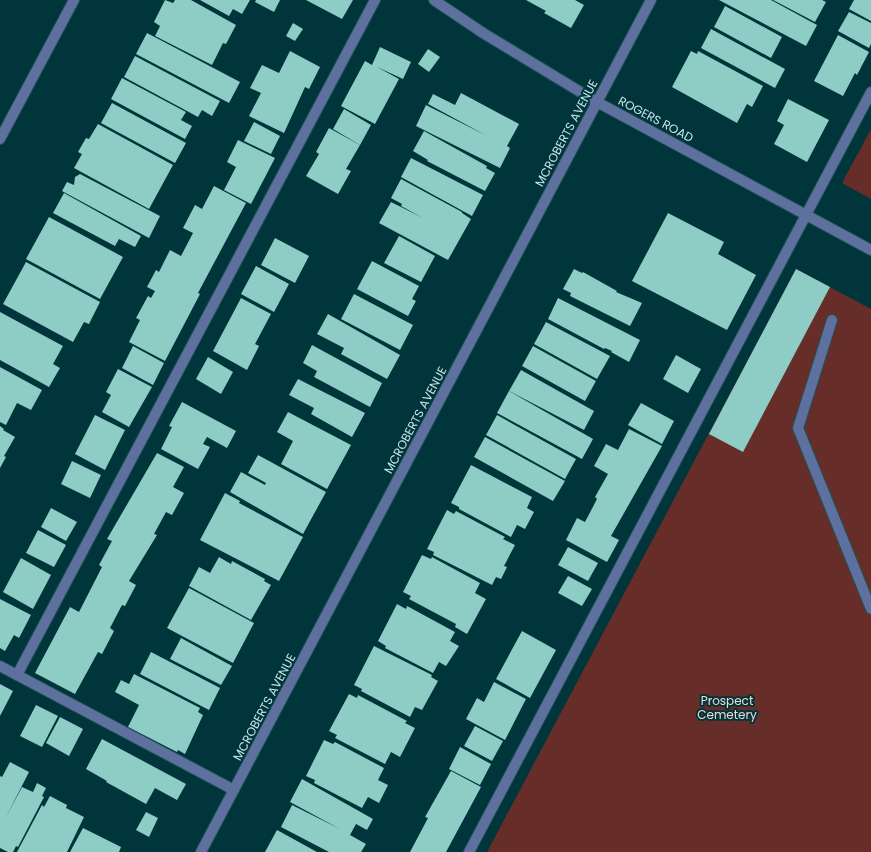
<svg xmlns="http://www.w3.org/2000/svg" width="871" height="852" viewBox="0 0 871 852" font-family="Poppins,sans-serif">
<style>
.green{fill:#672d28}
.building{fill:#8dcdc6}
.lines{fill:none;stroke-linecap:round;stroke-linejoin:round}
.minor-casing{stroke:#205157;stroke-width:12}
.minor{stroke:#5e719e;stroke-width:10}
.labels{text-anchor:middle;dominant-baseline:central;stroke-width:4;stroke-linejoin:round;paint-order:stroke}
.street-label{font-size:12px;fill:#c7e6eb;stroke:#00353b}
.park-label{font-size:12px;fill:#f1d8d5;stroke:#00353b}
</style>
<rect width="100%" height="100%" fill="#00353b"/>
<g class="green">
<path d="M871,129V199L842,183Z"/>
<path d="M796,269L871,309V852H487Z"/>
</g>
<g class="building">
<path d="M165,0L173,3L175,0H191L236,25L226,44L223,43L212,65L155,36L160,26L154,22Z"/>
<path d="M200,0H250L242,14L233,9L229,16Z"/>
<path d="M256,0H280L274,12L255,2Z"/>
<path d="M306,0H353L342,19Z"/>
<path d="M526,0H575L584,5L571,28L544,13L546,11Z"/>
<path d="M719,0H771L817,25L806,46Z"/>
<path d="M773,0H822L826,2L815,22Z"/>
<path d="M854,0H871V21L849,9Z"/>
<path d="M725,6L782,37L771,58L714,27Z"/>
<path d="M849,12L871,23V44L869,48L838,31Z"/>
<path d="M293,23L303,29L295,41L286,36Z"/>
<path d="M711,29L785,69L775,88L701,48Z"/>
<path d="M147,33L240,82L229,103L136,54Z"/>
<path d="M838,35L869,52L857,75L855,73L843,96L814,81Z"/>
<path d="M380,47L411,62L403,79L377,67L399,79L375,124L341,106L365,61L372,65Z"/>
<path d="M428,49L440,57L429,72L418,64Z"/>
<path d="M290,51L320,67L309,89L305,87L284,133L249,116L261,93L250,88L262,65L279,73Z"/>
<path d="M691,51L697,54L698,51L763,86L752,107L747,104L737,123L672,87Z"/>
<path d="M135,56L220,101L212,116L202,110L198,117L124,77Z"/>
<path d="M122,78L186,112L181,120L192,126L185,139L111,99Z"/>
<path d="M461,93L519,124L507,146L510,148L500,168L416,126L426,105L487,136L428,104L433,94L455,105Z"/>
<path d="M788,99L829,120L807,162L774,144L784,125L777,121Z"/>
<path d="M112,103L186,143L175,163L101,123Z"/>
<path d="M344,109L371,125L360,145L333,129Z"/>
<path d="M254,122L280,136L271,154L244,141Z"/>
<path d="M98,124L173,165L149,209L74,168L82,154L78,152L86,138L89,139Z"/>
<path d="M329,128L360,145L346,169L351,171L338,194L306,176L319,154L316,152Z"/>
<path d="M424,131L487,166L486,168L495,173L485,191L427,161L428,160L413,151Z"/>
<path d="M238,140L275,158L251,204L224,190L236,167L227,162Z"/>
<path d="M411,158L483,195L472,216L401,177Z"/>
<path d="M80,174L160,216L149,238L62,191L67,182L74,185L75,177Z"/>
<path d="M401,179L462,212V213L471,219L448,260L379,223L391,202L423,218L401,206L402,204L391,198Z"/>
<path d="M214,186L246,203L198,293L200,294L165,361L129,342L140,320L136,318L148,296L151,298L155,291L147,287L156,270L159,272L170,250L181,256L193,233L183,228L195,205L202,209Z"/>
<path d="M64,193L141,236L135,247L119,239L115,246L53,213Z"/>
<path d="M668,213L724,242L718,254L756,275L727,330L632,281Z"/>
<path d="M49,217L123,257L100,299L26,259Z"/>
<path d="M399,236L435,256L421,282L384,263Z"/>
<path d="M275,238L309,256L295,283L261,265Z"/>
<path d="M372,261L419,286L412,299L416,301L408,316L357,289Z"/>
<path d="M26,262L100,302L89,324L84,322L73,342L3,304Z"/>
<path d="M256,266L289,284L274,312L241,294Z"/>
<path d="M574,269L582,273L583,272L617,291L616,292L642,303L630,326L570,296L571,293L563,289Z"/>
<path d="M796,269L830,287L743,452L709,434Z"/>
<path d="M354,294L413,325L400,350L341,319Z"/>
<path d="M241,298L271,314L255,344L259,346L247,370L213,351Z"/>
<path d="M558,298L640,340L629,362L611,352L612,351L605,348L604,349L548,319Z"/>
<path d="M0,312L63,346L53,364L60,368L49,387L0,360Z"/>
<path d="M328,314L400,355L387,379L341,354L344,348L317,334Z"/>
<path d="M546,322L610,356L597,379L534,344Z"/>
<path d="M312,345L382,383L370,407L314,377L317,371L303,363Z"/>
<path d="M133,346L164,363L153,385L122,368Z"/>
<path d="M533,346L596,381L585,401L522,366Z"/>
<path d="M676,355L701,369L688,393L663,379Z"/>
<path d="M208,357L233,372L221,394L196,379Z"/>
<path d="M0,367L42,390L31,410L17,403L6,425L0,422Z"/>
<path d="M118,369L152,387L129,427L102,412L111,395L106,392Z"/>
<path d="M521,370L594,411L584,430L509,391Z"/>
<path d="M298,379L365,413L352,437L311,414L314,408L289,395Z"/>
<path d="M509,391L593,439L582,459L497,413Z"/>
<path d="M182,402L236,431L227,448L207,437L203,444L210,447L198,469L161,449L172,427L169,426Z"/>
<path d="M641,403L674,421L662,444L628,425Z"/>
<path d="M288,412L351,445L327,489L281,464L293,441L277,432Z"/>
<path d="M95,415L125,430L105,470L75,454Z"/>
<path d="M497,415L576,459L565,479L486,435Z"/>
<path d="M0,426L4,429L3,430L15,437L4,456L6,457L0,468Z"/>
<path d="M629,429L662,446L611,536L619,540L607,562L566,540L577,518L585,522L597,499L595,497L608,474L594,466L606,444L618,450Z"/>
<path d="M485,437L565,481L553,501L474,457Z"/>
<path d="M157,453L184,467L173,487L184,493L172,515L166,512L154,534L157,535L129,581L136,585L125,606L122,605L110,628L114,631L102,654L98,652L75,694L35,673L70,607L79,612L102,567L99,565L112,541L107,539Z"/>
<path d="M258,455L326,492L303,534L230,492L241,472L265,485L266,483L248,473Z"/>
<path d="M72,461L101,475L90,498L61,484Z"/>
<path d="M471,465L532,497L527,508L534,512L525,529L517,525L511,537L459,509V507L451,503Z"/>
<path d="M225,493L240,501L239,503L303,537L279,581L200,540Z"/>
<path d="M51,508L77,522L66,541L41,527Z"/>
<path d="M447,510L454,514L456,511L505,537L503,539L515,545L504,566L507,567L501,579L496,577L492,585L433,555L434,552L427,549Z"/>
<path d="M38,530L66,545L54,567L26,553Z"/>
<path d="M568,547L598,563L588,581L558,565Z"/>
<path d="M422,555L431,559L432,557L480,583L475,593L486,599L467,634L455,627L456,624L409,599L411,596L403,592Z"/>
<path d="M219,557L231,564L232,561L265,579L264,581L271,585L251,620L189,586L199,567L210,573Z"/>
<path d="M21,558L51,575L33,609L3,592Z"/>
<path d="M568,576L592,589L582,606L558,593Z"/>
<path d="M189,588L254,623L233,663L167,628Z"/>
<path d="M0,599L31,615L19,638L14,635L5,651L0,648Z"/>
<path d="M397,604L406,609L407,606L455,632L450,641L459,646L446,666L439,662L433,673L385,648L386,646L378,641Z"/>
<path d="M522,631L556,650L530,698L496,679Z"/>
<path d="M181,638L232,666L221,685L170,659Z"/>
<path d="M374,646L432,675L431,677L438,681L422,710L415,707L410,717L361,691L362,689L354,685Z"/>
<path d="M151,652L220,688L209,710L140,674Z"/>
<path d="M134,674L200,708L198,712L203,715L185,754L178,750L177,752L128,727L139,705L115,692L121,680L129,684Z"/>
<path d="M494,682L526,699L505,740L466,719L477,698L484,702Z"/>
<path d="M0,684L13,691L0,716Z"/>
<path d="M349,694L357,698L358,695L407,721L405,723L415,728L400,757L391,752L385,764L335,738L337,735L329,731Z"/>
<path d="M36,705L58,716L42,747L20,736Z"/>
<path d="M60,717L83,729L69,756L46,743Z"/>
<path d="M475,726L503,741L492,761L464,746Z"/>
<path d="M102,739L186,784L177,800L155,788L146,804L106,782L107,781L86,769Z"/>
<path d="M324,740L333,744L335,742L384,768L378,780L388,785L379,803L368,797L362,808L314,783L315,780L306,776Z"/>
<path d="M460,747L491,764L480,785L449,769Z"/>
<path d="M10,762L29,772L5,819L22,787L33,792L37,783L46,788L42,796L44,797L18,847L16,846L13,852H8L0,848V776L2,777Z"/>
<path d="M451,771L481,787L446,852H410L428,818L425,817Z"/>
<path d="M302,779L373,819L367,830L356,824L350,835L366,844L361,852H329L281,827L292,805L340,829L290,802Z"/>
<path d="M50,796L67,805L66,808L84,817L67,852H17L42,805L44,807Z"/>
<path d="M146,812L158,818L149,837L136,830Z"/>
<path d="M83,828L121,847L119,852H70Z"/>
<path d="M277,830L317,852H265Z"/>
</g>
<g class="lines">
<defs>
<g id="minor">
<path d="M434,0L483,33L597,102L871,250"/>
<path d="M0,139L74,0"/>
<path d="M832,320L798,428L871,609"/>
<path d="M0,666L234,790"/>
<path d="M17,675L375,0"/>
<path d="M201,852L651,0"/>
<path d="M469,852L871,92"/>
</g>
</defs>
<use href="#minor" class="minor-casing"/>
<use href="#minor" class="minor"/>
</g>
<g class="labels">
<g class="street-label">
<text transform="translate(656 119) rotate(28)">ROGERS ROAD</text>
<text transform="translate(566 133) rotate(-62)">MCROBERTS AVENUE</text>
<text transform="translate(415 420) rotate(-62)">MCROBERTS AVENUE</text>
<text transform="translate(264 707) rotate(-62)">MCROBERTS AVENUE</text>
</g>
<g class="park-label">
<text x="727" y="700">Prospect<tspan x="727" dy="14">Cemetery</tspan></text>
</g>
</g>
</svg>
